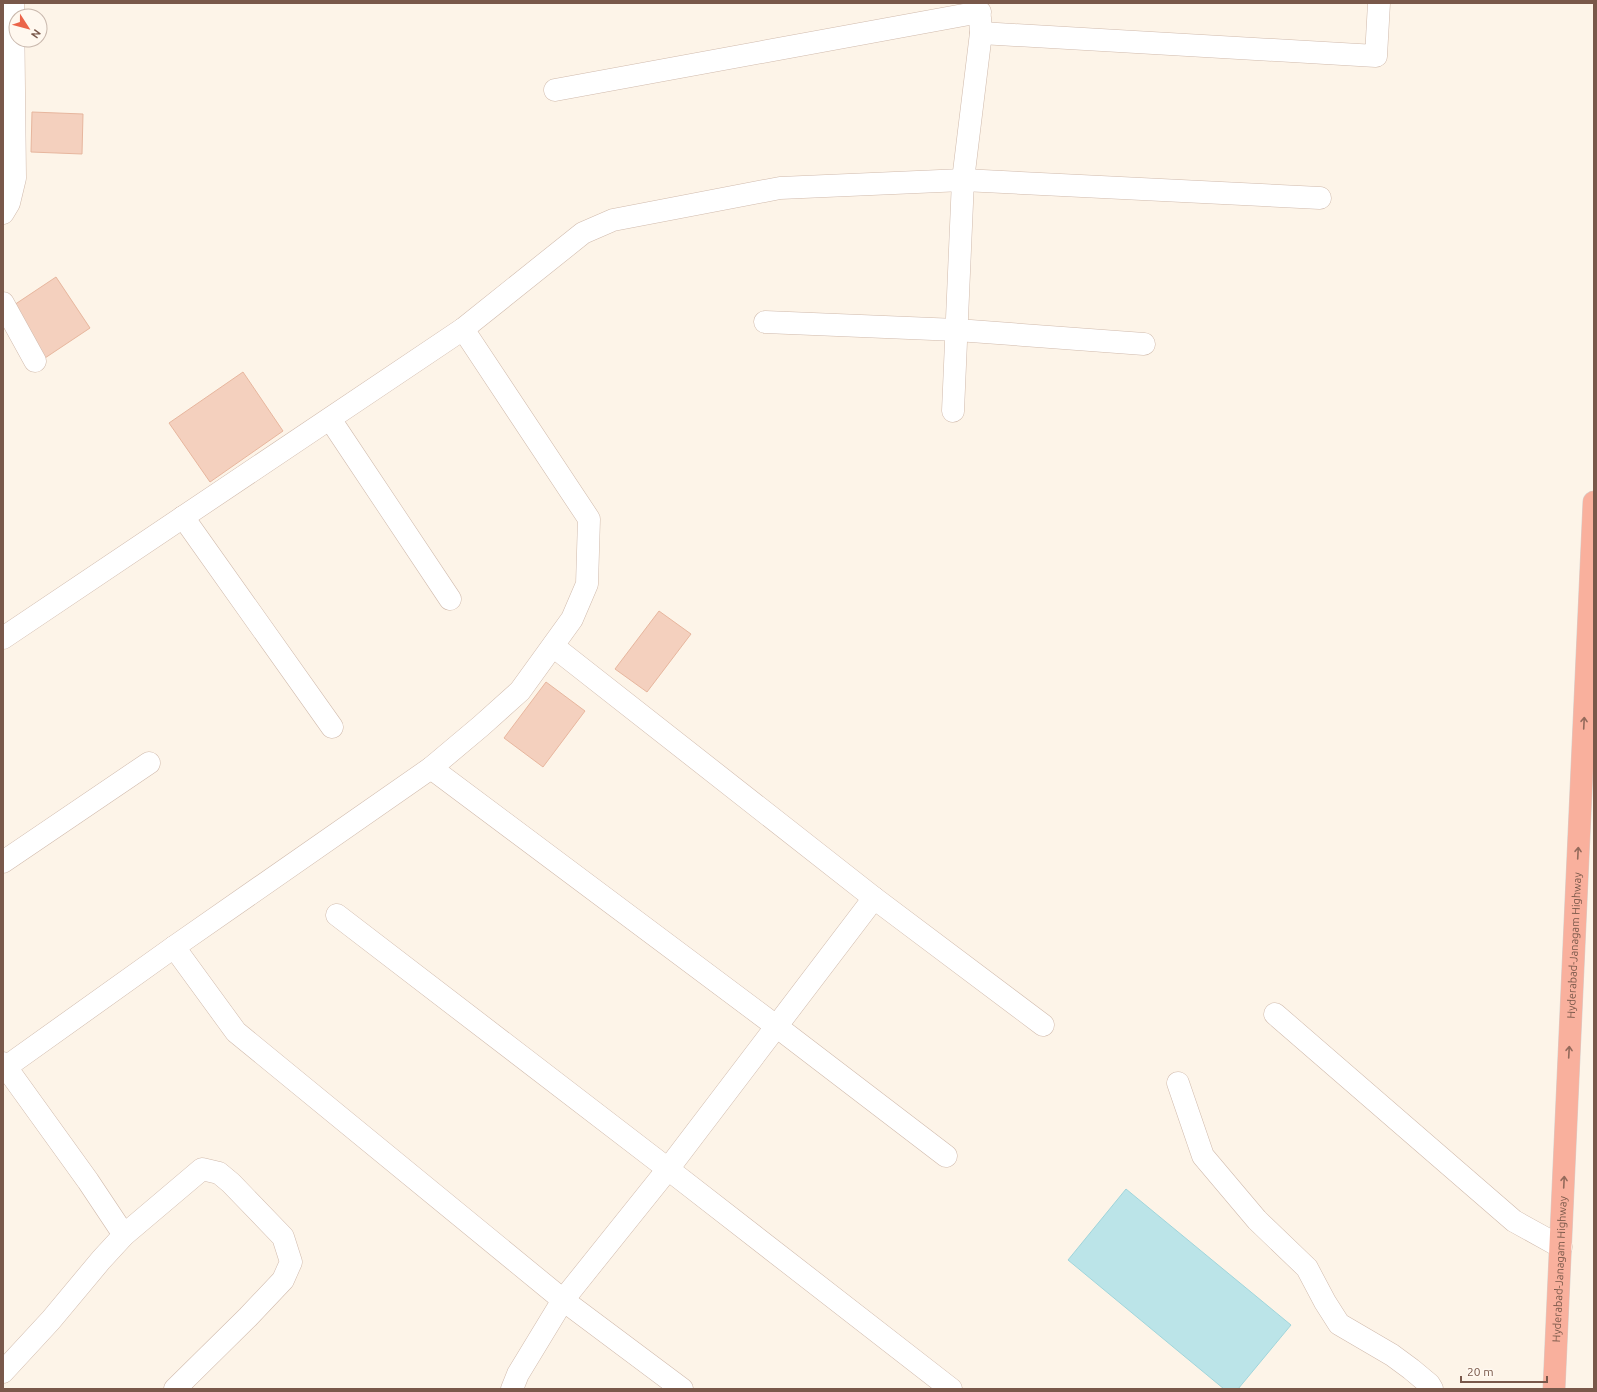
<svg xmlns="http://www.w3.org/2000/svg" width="1597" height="1392" viewBox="0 0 1597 1392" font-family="Ubuntu,sans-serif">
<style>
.water{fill:#bbe4e8;stroke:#a0d5db}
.building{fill:#f4d0be;stroke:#e7b69e}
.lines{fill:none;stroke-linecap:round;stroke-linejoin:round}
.minor-casing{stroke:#d0baac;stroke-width:23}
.highway-casing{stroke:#d9d0cc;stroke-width:23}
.minor{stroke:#fff;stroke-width:22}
.highway{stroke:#f9b09d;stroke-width:22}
.oneway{stroke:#936a5b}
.labels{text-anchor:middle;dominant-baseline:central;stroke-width:3.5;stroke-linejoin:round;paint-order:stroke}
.street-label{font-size:11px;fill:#79584a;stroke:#fff8ef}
</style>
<rect width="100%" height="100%" fill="#fdf4e8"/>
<path class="water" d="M1126,1189L1291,1325L1238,1389H1224L1068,1260Z"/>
<g class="building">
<path d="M32,112L83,114L82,154L31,152Z"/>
<path d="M56,277L90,328L45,358L11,307Z"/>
<path d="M243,372L283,431L210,482L169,423Z"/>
<path d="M659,611L691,634L647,692L615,669Z"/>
<path d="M546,682L585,711L543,767L504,738Z"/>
</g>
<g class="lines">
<defs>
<g id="minor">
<path d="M981,33L1376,56L1379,3"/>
<path d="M555,90L980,12"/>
<path d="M3,213L9,203L15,178L13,3"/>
<path d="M3,303L35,361"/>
<path d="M765,322L957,330L1144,344"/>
<path d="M953,411L963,180L981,33L980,18"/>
<path d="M330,419L450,599"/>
<path d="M183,517L332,727"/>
<path d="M3,638L463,329L583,233L613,220L780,188L963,180L1320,198"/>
<path d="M553,646L874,898L1043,1025"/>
<path d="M431,768L481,726L520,691L572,619L587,584L589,519L463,329"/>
<path d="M3,862L149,763"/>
<path d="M337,915L668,1169L951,1389"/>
<path d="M174,947L236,1032L563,1300L682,1389"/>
<path d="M1275,1014L1514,1221L1561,1247"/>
<path d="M3,1063L88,1181L124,1235"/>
<path d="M6,1067L174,947L431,768L776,1026L946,1156"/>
<path d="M1178,1083L1203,1156L1257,1220L1307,1268L1325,1302L1339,1324L1392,1355L1411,1369L1429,1384L1432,1389"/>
<path d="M3,1372L51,1320L101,1260L124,1235L202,1169L219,1173L231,1183L283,1237L291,1262L283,1280L248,1317L175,1389"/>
<path d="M512,1389L518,1374L563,1300L668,1169L874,898"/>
</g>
<g id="highway">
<path id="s1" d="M1554,1389L1594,502"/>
</g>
</defs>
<use href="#minor" class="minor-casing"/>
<use href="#highway" class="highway-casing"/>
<use href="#minor" class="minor"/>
<use href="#highway" class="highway"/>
</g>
<defs><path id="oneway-shaft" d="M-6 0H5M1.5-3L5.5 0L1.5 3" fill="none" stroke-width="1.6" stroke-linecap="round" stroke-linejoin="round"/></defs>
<g class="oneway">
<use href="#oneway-shaft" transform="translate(1584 723) rotate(-87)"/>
<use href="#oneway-shaft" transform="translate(1578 853) rotate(-87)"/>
<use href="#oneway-shaft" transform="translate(1569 1052) rotate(-87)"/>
<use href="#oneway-shaft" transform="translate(1564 1182) rotate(-87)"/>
</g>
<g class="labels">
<g class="street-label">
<text stroke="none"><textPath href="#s1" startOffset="444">Hyderabad-Janagam Highway</textPath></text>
<text stroke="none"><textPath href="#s1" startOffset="120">Hyderabad-Janagam Highway</textPath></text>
</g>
</g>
<rect width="1597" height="1392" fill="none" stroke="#79584a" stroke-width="8"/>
<g transform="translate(28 28) rotate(126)"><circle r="19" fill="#fff8ef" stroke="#c9b8ad"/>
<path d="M0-3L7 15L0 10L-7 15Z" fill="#eb6449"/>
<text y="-6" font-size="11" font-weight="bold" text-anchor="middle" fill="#79584a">N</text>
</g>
<path d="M1461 1376v6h86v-6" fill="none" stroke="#79584a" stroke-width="2"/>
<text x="1467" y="1376" font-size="12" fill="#79584a" stroke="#fff8ef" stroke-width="3" paint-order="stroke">20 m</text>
</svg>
